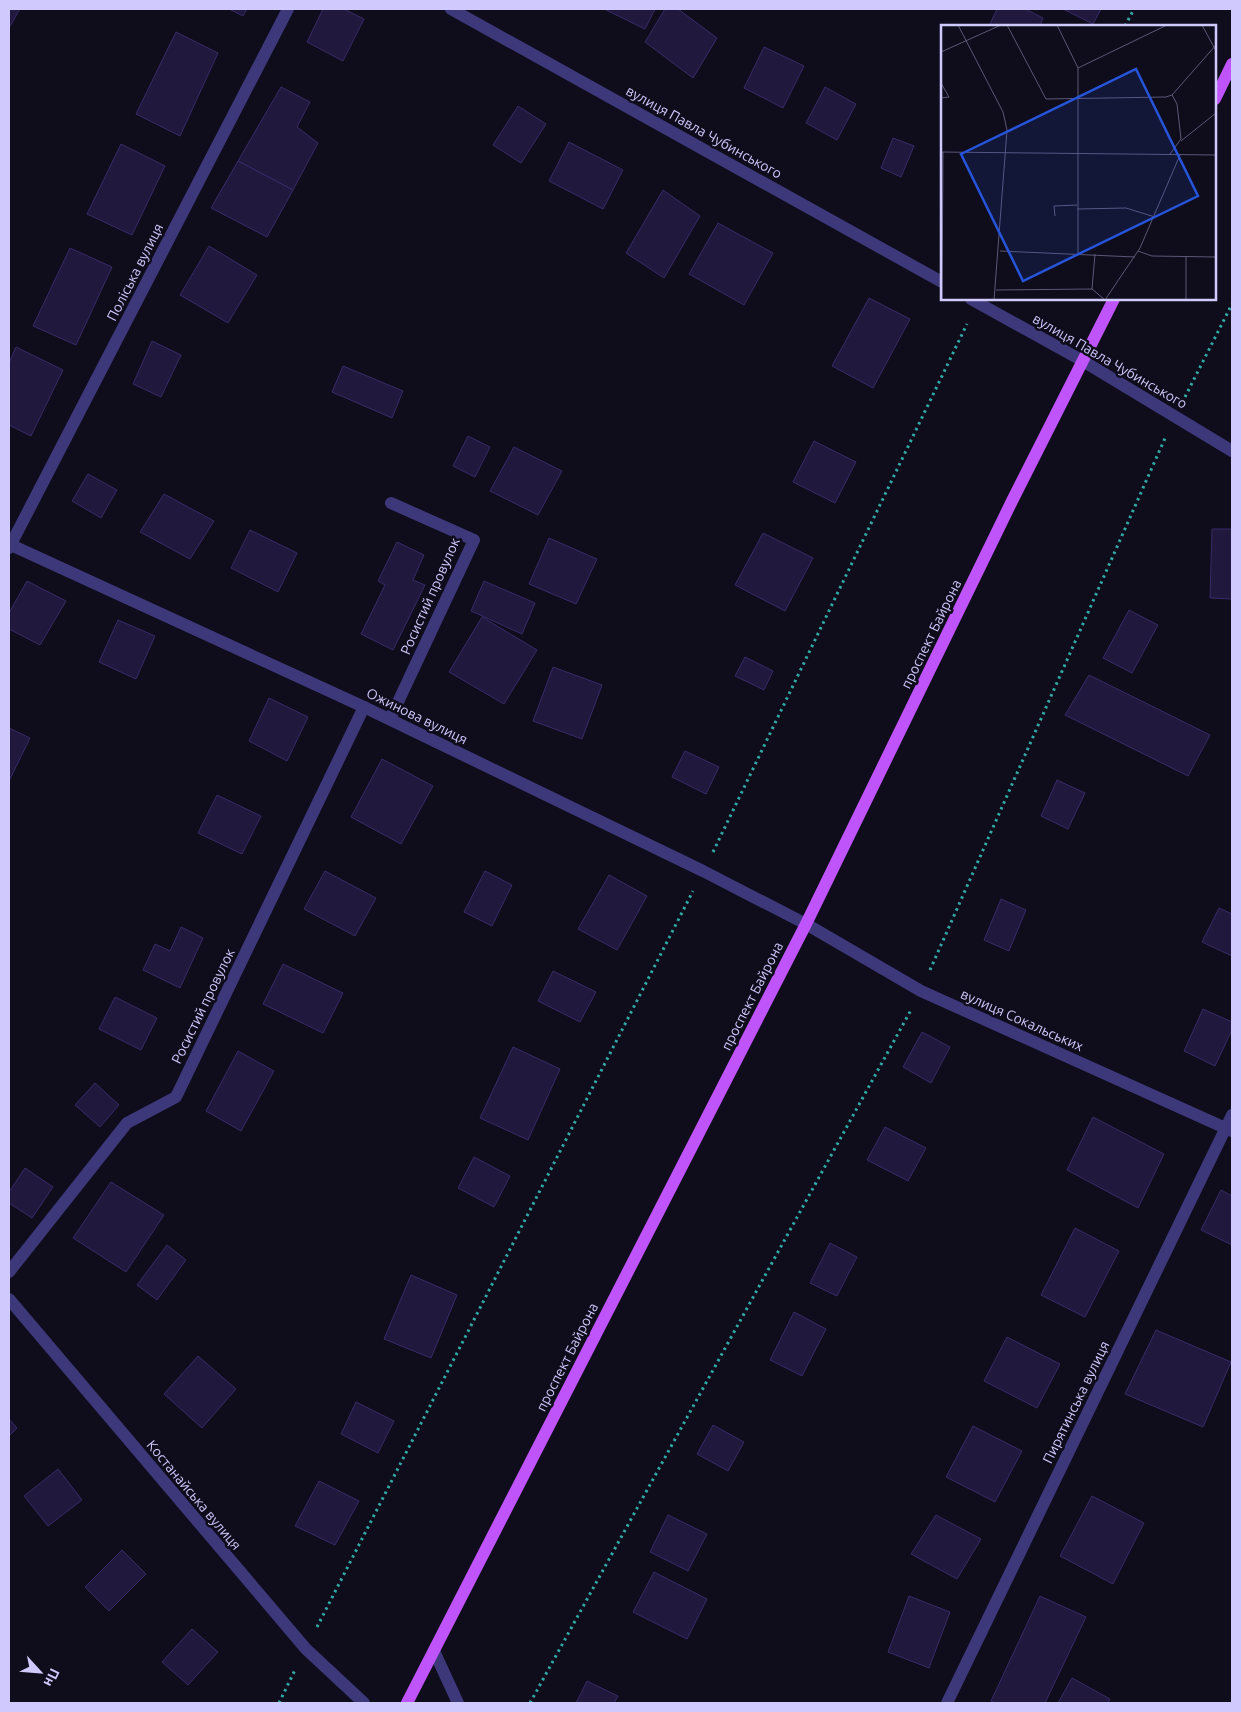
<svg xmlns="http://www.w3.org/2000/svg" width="1241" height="1712" viewBox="0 0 1241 1712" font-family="Ubuntu,sans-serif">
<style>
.building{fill:#20193d;stroke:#382b68}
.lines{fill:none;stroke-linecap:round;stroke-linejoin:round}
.path{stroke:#30aaa4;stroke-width:3;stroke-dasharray:2.5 4;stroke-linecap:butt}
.minor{stroke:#3c387a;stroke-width:12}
.primary{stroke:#be54fa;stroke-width:12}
.labels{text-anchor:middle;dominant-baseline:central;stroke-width:5;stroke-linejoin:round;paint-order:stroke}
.street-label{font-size:14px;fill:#d0c9fd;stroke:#0f0c1c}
.inset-road{fill:none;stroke:#5c5876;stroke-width:1}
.view{fill:#2654da;fill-opacity:0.15;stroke:#2654da;stroke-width:2.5}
.inset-edge{fill:none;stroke:#d0c9fd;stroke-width:2.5}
</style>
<rect width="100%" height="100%" fill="#0f0c1c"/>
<g class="building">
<path d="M9,9H20L9,28Z"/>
<path d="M229,9H247L243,16Z"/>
<path d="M323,9H344L364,19L343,61L307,42Z"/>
<path d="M607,9H655L645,29L606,10Z"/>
<path d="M665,9H678L717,38L693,78L645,42Z"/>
<path d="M997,9H1025L1043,18L1040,26H989Z"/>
<path d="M1063,9H1101L1093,24Z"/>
<path d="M176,32L218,53L180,136L136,114Z"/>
<path d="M764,47L804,66L783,108L744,88Z"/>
<path d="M281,87L310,102L297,127L318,143L293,190L238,161Z"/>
<path d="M825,87L856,104L837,140L806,123Z"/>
<path d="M518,106L546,124L521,163L493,145Z"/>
<path d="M893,138L914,146L901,177L881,168Z"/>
<path d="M569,142L623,170L603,209L549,181Z"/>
<path d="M121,144L165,166L132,235L87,214Z"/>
<path d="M238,161L293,190L267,237L211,208Z"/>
<path d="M663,190L700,216L664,278L626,253Z"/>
<path d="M718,223L773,253L744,305L689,274Z"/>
<path d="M209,246L257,275L228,323L180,295Z"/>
<path d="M70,248L112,267L76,345L33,326Z"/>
<path d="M869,298L910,319L873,388L832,366Z"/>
<path d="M152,341L181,355L161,397L133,384Z"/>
<path d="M16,347L63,370L31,436L9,425V363Z"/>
<path d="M343,366L403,391L392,418L332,392Z"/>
<path d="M468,436L490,447L475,477L453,466Z"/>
<path d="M814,441L856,462L835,503L793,482Z"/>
<path d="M514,447L562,471L538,515L490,491Z"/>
<path d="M88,474L117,490L101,518L72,501Z"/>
<path d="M164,494L214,521L190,559L140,532Z"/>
<path d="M1212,529H1232V599L1210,598Z"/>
<path d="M250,530L297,553L278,592L231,568Z"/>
<path d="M763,533L813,558L785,611L735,585Z"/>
<path d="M549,538L597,559L576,604L529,584Z"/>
<path d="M397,542L424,555L413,580L425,585L393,650L361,634L385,585L378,581Z"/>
<path d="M27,581L66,601L40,645L9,629V613Z"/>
<path d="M484,581L535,603L522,634L471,611Z"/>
<path d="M1129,610L1158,625L1132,673L1103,658Z"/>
<path d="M482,617L537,650L504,704L449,672Z"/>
<path d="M118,620L155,636L136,679L99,662Z"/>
<path d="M745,657L773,671L764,690L735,676Z"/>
<path d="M553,667L602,685L582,739L533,721Z"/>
<path d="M1089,675L1210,735L1188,776L1065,715Z"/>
<path d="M269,698L308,717L287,761L249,741Z"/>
<path d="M9,728L30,738L9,781Z"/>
<path d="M685,751L719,767L706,794L672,777Z"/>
<path d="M382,759L433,786L401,844L351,817Z"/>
<path d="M1057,780L1085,793L1068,829L1041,816Z"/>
<path d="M217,795L261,816L242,854L198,833Z"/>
<path d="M325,871L376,898L355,936L304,909Z"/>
<path d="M485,871L512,885L492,926L464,912Z"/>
<path d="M609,875L647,896L617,950L578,929Z"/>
<path d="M1001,899L1026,910L1009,951L984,940Z"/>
<path d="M1219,908L1232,914V956L1202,942Z"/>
<path d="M181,927L203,938L180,988L143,970L155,944L170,951Z"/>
<path d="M283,964L343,993L323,1033L263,1004Z"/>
<path d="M553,971L596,992L580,1022L538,1001Z"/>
<path d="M115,997L157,1018L141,1050L99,1029Z"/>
<path d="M1203,1009L1232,1022V1030L1215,1066L1184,1051Z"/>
<path d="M922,1032L950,1047L931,1083L903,1067Z"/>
<path d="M513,1047L560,1069L528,1140L480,1118Z"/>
<path d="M238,1051L274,1071L241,1131L206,1111Z"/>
<path d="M95,1083L119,1105L100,1127L75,1105Z"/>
<path d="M1093,1117L1164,1154L1138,1208L1067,1170Z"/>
<path d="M885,1127L926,1148L908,1181L867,1160Z"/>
<path d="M474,1157L510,1176L494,1207L458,1188Z"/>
<path d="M25,1168L53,1187L32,1218L9,1203V1192Z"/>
<path d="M111,1182L164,1215L126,1272L73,1238Z"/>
<path d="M1221,1190L1232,1196V1245L1201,1230Z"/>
<path d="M1075,1228L1119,1251L1085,1317L1041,1295Z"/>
<path d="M830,1243L857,1257L837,1296L810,1283Z"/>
<path d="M167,1245L186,1260L157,1300L137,1285Z"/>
<path d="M411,1275L457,1295L431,1358L384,1339Z"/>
<path d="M794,1312L826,1329L802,1376L770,1360Z"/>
<path d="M1156,1330L1231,1362L1203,1427L1125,1394Z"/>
<path d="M1007,1337L1060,1364L1037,1408L984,1381Z"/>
<path d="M198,1356L236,1389L202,1428L164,1394Z"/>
<path d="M356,1402L394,1421L378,1453L341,1434Z"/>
<path d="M9,1419L17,1428L9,1436Z"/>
<path d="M713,1425L744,1442L728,1471L697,1454Z"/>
<path d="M973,1426L1022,1451L995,1502L946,1477Z"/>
<path d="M58,1469L82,1500L48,1526L24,1496Z"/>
<path d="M319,1481L359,1501L335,1545L295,1526Z"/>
<path d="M1092,1496L1144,1523L1113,1584L1060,1556Z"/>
<path d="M668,1515L707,1534L688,1571L650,1552Z"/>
<path d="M936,1515L981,1539L957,1579L911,1554Z"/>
<path d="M122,1550L146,1574L109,1611L85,1587Z"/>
<path d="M654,1572L707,1599L687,1639L633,1612Z"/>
<path d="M909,1596L950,1612L929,1668L888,1652Z"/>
<path d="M1040,1596L1086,1617L1045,1703H996L991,1701Z"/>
<path d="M192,1629L218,1652L188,1685L162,1662Z"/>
<path d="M1072,1678L1110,1699L1108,1703H1058Z"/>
<path d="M587,1681L618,1696L614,1703H576Z"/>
</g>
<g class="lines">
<g class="path">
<path d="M1125,26L1134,9"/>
<path d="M1185,397L1232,304"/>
<path d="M713,852L967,324"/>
<path d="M930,970L1166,436"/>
<path d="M317,1627L693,891"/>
<path d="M279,1703L295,1670"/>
<path d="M530,1703L911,1010"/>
</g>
<g class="minor">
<path d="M451,9L942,282"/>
<path d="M971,299L1083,361L1232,451"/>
<path d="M11,545L364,707L703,871L806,924L921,991L1232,1131"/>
<path d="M9,548L288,9"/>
<path d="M390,719L474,540L391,503"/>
<path d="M9,1272L127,1123L176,1097L364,707"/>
<path d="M9,1299L306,1649L364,1703"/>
<path d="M434,1651L458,1703"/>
<path d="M947,1703L1232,1115"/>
</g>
<g class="primary">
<path d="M1215,99L1232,64"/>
<path d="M407,1703L806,924L1012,501L1114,299"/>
</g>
</g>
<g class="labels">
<g class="street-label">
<text transform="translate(704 132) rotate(29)">вулиця Павла Чубинського</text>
<text transform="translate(135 272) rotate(-63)">Поліська вулиця</text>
<text transform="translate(1110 361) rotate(30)">вулиця Павла Чубинського</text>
<text transform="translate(430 596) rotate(-66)">Росистий провулок</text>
<text transform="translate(931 634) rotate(-64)">проспект Байрона</text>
<text transform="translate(417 716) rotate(26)">Ожинова вулиця</text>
<text transform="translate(752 996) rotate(-63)">проспект Байрона</text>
<text transform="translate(203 1006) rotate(-64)">Росистий провулок</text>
<text transform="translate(1022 1020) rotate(24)">вулиця Сокальських</text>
<text transform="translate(567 1357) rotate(-63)">проспект Байрона</text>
<text transform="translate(1076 1402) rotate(-64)">Пирятинська вулиця</text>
<text transform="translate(194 1495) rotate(50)">Костанайська вулиця</text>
</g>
</g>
<g transform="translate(941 25)">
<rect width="275" height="275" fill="#0f0c1c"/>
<path class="inset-road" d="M17,0L62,87L66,105L53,275M66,0L105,74L225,72L231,70L275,20M116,0L137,43V228M261,0L275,26M0,27L60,0M137,43L226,0M0,58L8,72L0,73M240,116L275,88M0,127L275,130M229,129L240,114L236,79L231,70M136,184L185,183L214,192M114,191L113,181L136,180M59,226L194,232M197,226L211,231L275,232M245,232V275M151,264L154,229M55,265L151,264L164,275M1,275L2,127M164,275L199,223L239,130"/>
<path class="view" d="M195,44L257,171L82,256L20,129Z"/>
<rect width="275" height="275" class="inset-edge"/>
</g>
<rect width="1241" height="1712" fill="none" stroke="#d0c9fd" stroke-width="20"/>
<g transform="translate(40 1672) rotate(116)" stroke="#0f0c1c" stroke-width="4" paint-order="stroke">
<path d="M0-4L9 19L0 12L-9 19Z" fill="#d0c9fd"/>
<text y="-8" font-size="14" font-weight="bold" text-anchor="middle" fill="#d0c9fd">Пн</text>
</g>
</svg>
